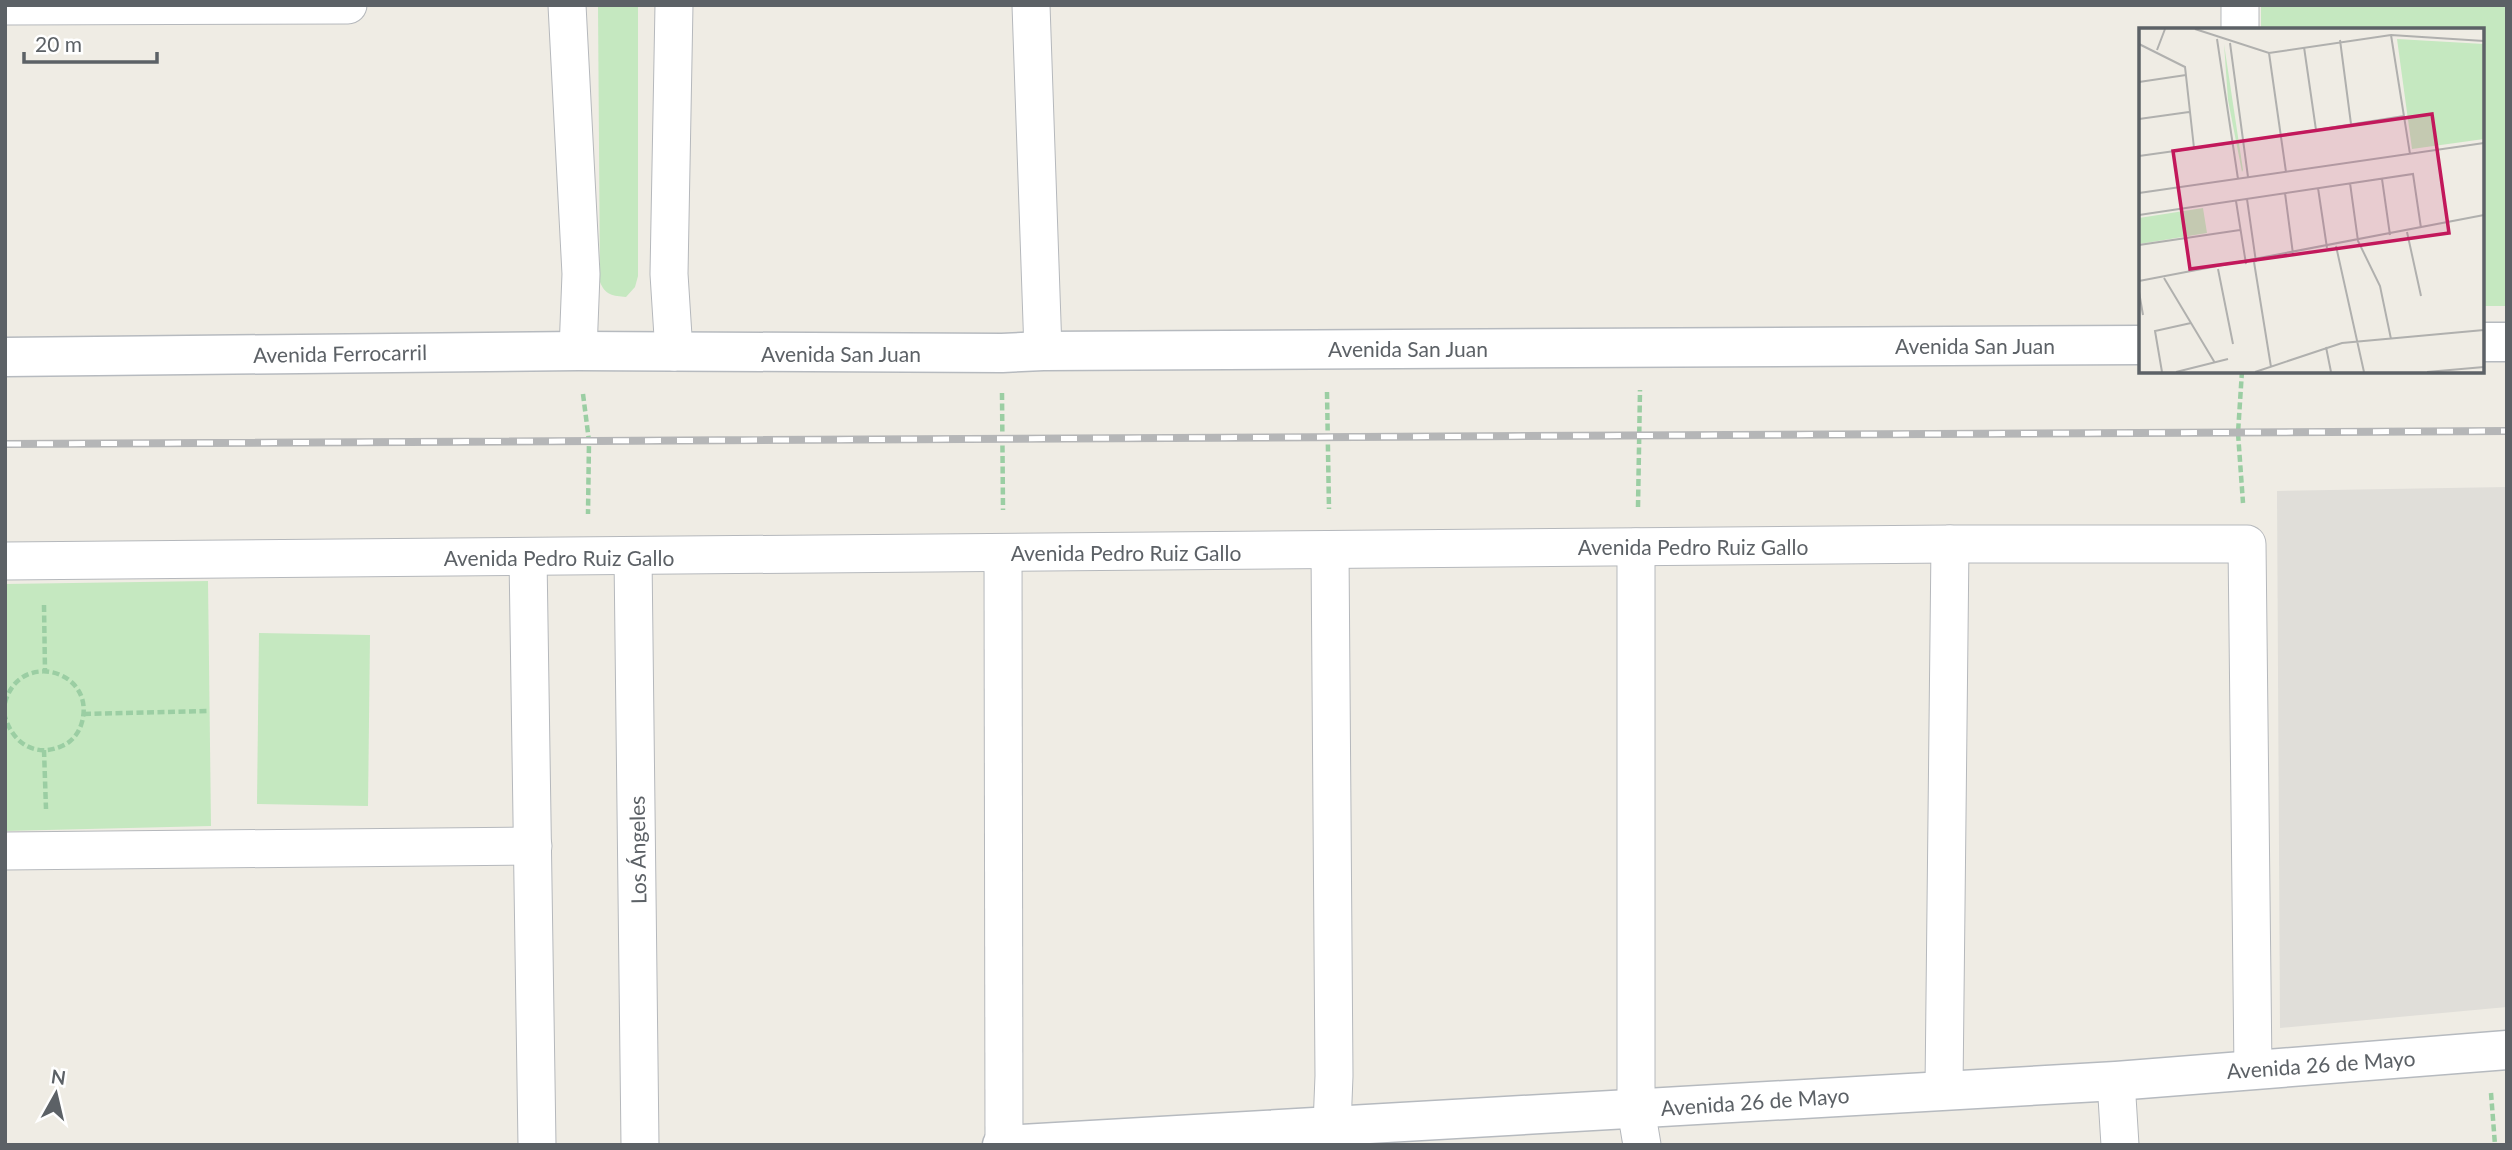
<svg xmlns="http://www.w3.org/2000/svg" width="2512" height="1150" viewBox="0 0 2512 1150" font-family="Lato,sans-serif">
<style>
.industrial{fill:#e0ded9}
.green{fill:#c5e8c0}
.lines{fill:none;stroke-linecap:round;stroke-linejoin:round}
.street-casing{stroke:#b5b8bc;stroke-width:39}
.secondary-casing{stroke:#b6babf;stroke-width:41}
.path{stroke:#9bcea3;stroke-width:4.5;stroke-dasharray:7 3.5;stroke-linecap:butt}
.street{stroke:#fff;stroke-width:37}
.secondary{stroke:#fff;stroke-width:38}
.rail-casing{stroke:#b5b6b7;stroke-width:8}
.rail{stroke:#fff;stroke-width:5;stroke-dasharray:16;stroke-linecap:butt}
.labels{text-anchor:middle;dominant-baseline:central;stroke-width:7;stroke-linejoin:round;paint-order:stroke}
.street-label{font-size:21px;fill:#5c6166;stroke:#fff}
.inset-road{fill:none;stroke:#b0b0ae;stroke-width:2}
.view{fill:#c2185b;fill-opacity:0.15;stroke:#c2185b;stroke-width:3.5}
.inset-edge{fill:none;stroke:#5c6166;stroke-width:3.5}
</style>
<rect width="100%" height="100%" fill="#efece4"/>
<path class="industrial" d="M2507,487V1007L2280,1028L2277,491Z"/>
<g class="green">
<path d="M598,5H638V276L635,287L626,297C613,296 605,295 600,282Z"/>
<path d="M2261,5H2507V306H2482V30H2261Z"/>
<path d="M208,581L211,826L5,831V584Z"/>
<path d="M259,633L370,635L368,806L257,804Z"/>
</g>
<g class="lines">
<defs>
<g id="street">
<path d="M567,5L581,274L578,351"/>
<path d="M674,5L669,274L674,352"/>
<path d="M1031,5L1043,351"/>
<path d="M2240,5V30"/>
<path d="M5,6L348,5"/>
<path d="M1636,547V1109L1642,1145"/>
<path d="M1330,550L1334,1076L1332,1126"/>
<path d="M1003,553L1004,1145"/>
<path d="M633,556L640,1145"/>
<path d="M528,557L537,1145"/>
<path d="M5,561L1950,544H2247L2253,1070"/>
<path d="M5,851L533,846"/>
<path d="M2116,1081L2120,1145"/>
<path d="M1944,1089L1950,544"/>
</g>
<g id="secondary">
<path d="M2482,342H2507"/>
<path d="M5,357L578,351L1002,353L1043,351L2141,345"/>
<path d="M1002,1145L2116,1081L2507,1050"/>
</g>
</defs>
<use href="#street" class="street-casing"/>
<use href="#secondary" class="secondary-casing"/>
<g class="path">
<path d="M2242,371L2238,433L2243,503"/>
<path d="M1327,392L1329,509"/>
<path d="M1002,393L1003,510"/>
<path d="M583,394L589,441L588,514"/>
<path d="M1638,507L1640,390"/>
<path d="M44,605L45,671"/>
<path d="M5,703C19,649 96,670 82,722C79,733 72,742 62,746C35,758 13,743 5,717"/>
<path d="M84,714L208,711"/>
<path d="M44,750L46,809"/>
<path d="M2491,1093L2495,1145"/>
</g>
<use href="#street" class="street"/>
<use href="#secondary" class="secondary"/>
<defs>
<path id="rail" d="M5,444L2507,431"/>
</defs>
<use href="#rail" class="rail-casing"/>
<use href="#rail" class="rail"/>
</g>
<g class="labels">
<g class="street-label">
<text x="1975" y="345">Avenida San Juan</text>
<text x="1408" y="348">Avenida San Juan</text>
<text transform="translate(340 353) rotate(-1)">Avenida Ferrocarril</text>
<text x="841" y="353">Avenida San Juan</text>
<text x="1693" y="546">Avenida Pedro Ruiz Gallo</text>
<text x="1126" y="552">Avenida Pedro Ruiz Gallo</text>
<text x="559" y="557">Avenida Pedro Ruiz Gallo</text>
<text transform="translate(637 850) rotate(-91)">Los Ángeles</text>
<text transform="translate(2321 1064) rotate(-4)">Avenida 26 de Mayo</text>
<text transform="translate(1755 1101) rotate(-4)">Avenida 26 de Mayo</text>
</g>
</g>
<g transform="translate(2139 28)">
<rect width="345" height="345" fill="#efece4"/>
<path d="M258,11L345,16V111L273,121ZM85,16L104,142L103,144L89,72ZM64,180L68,205L0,216V190Z" fill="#c5e8c0"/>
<path class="inset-road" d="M56,1L130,25L252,7L345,13M252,7L271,126M78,11L99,151M201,12L212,96M91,15L109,149M0,16L46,39L55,120M165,19L177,102M18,22L26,1M130,25L147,144M0,54L47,47M0,91L50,84M140,108L265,88M0,128L93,115M243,151L251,207M211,155L219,213L241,258L252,311M179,160L188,220M0,165L345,115M146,165L154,226M108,171L117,234M97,173L107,236M0,187L274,146L282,200M268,204L282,268M0,217L101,202M197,218L225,344M115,234L132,339M79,241L94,316M25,250L76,335M0,253L345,187M0,264L4,287M187,319L192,344M23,344L16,303L52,295M37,344L89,331M116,344L203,315L345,302M288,344L345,339"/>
<path class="view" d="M293,86L310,205L51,241L34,123Z"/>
<rect width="345" height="345" class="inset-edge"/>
</g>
<rect width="2512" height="1150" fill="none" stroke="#5c6166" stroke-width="14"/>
<g transform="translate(56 1094) rotate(8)" stroke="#ffffff" stroke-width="5" paint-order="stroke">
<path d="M0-5L12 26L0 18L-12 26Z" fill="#5c6166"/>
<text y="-10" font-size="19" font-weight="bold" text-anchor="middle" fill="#5c6166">N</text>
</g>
<path d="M24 52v10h133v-10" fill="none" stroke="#5c6166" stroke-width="3.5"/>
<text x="35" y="52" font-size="21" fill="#5c6166" stroke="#ffffff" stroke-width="5" paint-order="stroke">20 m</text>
</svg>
